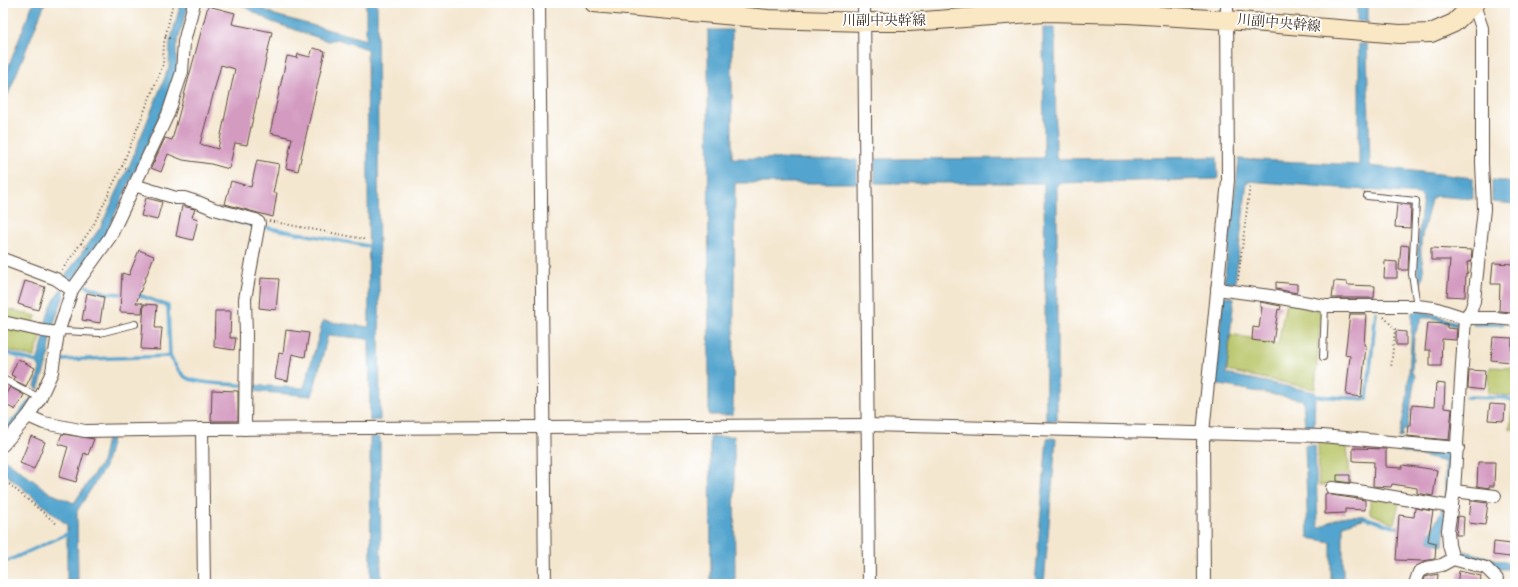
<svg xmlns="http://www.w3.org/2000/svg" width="1518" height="587" viewBox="0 0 1518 587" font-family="Vollkorn,'Noto Serif JP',serif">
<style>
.green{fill:#b8c567;stroke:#7a7842}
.water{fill:#53a4ce;stroke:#476776}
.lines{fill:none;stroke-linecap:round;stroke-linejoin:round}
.stream{stroke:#53a4ce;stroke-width:3.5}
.building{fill:#d49bc1;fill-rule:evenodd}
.lane-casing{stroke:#574639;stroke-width:8}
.street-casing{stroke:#574639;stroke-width:14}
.secondary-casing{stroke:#574639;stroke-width:20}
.path{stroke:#574639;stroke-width:2;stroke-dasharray:1 3;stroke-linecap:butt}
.lane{stroke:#fff;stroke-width:6}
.street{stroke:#fff;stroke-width:12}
.secondary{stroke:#fae7c3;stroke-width:18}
.labels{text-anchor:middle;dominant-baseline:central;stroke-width:3.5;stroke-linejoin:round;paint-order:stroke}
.street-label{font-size:14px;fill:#3b2a1e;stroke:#fff}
</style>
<rect width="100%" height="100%" fill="#fff"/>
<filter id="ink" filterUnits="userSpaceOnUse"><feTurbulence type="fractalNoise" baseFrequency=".025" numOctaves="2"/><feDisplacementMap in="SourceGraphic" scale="8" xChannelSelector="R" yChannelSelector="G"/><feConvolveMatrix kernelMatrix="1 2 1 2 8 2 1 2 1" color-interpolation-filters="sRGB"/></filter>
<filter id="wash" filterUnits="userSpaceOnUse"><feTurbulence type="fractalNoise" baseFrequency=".012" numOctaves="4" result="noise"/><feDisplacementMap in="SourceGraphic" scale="16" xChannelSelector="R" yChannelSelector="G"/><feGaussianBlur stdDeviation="0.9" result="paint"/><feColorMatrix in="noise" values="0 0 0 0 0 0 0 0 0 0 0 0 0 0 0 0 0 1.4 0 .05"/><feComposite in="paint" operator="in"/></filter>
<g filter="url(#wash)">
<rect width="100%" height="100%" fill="#f4e7d0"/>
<g class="green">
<path d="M3,293H6L4,308L36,316L33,325L3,318Z"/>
<path d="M1286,302L1321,311L1315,389L1227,371L1231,334L1278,344Z"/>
<path d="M3,327L42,335L34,357L11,351L3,346Z"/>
<path d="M1490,367L1515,368V397L1488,393Z"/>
<path d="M1512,403L1515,404V429H1510Z"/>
<path d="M1318,442L1347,447L1351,485H1319Z"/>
<path d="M1370,496L1399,503L1394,524L1370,513Z"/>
</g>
<g class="water">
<path d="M33,3H45L3,107V81Z"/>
<path d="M181,3H189L176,47L177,73L164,107L105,236L71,282L65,276L100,228L130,164L169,67L170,42Z"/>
<path d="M238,3H252L275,15L366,40V3H377L380,420L370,421L369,339L328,335L312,396L251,391L252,385L304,388L323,321L369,327L367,49L337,39L328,41L272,22Z"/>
<path d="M1357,3H1368V22L1357,21Z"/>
<path d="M1043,28H1055L1056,159L1217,157L1218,179L1057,183V421H1046L1044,183H875V159L1044,158Z"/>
<path d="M708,30H732V158L857,160V183H735L733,415H709Z"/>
<path d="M1359,44H1367L1370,166L1473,178V199L1436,196L1431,199C1428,215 1419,239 1421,255C1423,266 1426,273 1421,283C1412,269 1421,217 1423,198L1419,194L1247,181L1235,283H1224L1239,159L1359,165Z"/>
<path d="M1492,180L1515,182V204L1492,202Z"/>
<path d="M61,289L65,293L52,328L44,327L51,306Z"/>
<path d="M1223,296L1234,298L1226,374L1315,392L1314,427L1305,426L1303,400L1215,384Z"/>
<path d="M1419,311L1430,313L1458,323V325L1455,326L1433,318H1422L1414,336L1412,372L1415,376L1407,430H1403L1402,437L1399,438L1407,399L1411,344L1412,312Z"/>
<path d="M45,335L51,336L48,359L38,390L35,387L40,368L37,362Z"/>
<path d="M734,436L735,584H711L710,437Z"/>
<path d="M370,437H380L381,584H371Z"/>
<path d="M1052,438L1056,439L1044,584H1035L1047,439Z"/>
<path d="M107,439H112L105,467L77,511L78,584H67V525L3,472V458L50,493L74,503L102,462Z"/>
<path d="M1305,445H1315L1318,526L1320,528C1336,517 1345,514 1365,516L1366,518L1343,525V584H1331V542L1308,538Z"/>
<path d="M1397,448L1447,453L1451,458L1443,546L1394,527L1397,526L1431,532L1445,503V462L1395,450Z"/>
<path d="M1464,551L1506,562H1515V569H1500L1463,555Z"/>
</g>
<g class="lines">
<g class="stream">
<path d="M216,216L251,225"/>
<path d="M264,227L368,246"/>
<path d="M86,286L106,293L124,294"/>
<path d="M134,295H139L168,306L170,356C173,362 179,372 185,377C196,384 227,384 242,385"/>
<path d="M1474,324H1503"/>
<path d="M3,350L10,354L37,362"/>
<path d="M60,360L170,356"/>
<path d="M1314,396L1367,399L1376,312"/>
<path d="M1466,397L1505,398L1515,401"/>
<path d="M3,433L31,400"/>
<path d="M1366,518L1394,527"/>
<path d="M3,563L67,534"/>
</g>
</g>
<g id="blocks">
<g class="building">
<path d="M208,6L235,13L232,24L272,32L247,145L235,143L229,169L211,164L183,160L168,154L161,172L151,168L165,138L172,140ZM221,65L235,69L218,149L200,144Z"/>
<path d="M313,48L325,51L298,171L286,168L292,138L270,133L287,56L297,58L298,54L310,57Z"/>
<path d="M257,160L279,164L273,193H277L273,217L225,204L231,181L251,187Z"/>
<path d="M146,198L162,202L157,220L141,216Z"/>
<path d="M1397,204L1411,205L1410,228L1395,227Z"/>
<path d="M182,206L195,209L192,217L198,219L193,240L176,236Z"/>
<path d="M1401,245L1409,246L1408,270H1399Z"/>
<path d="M1431,248L1472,250L1471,262H1467L1468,273L1466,274L1465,297L1447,296L1450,260H1431Z"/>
<path d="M139,250L154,256L136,303H143L142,313L120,312L122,273L129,275Z"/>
<path d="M1385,261L1397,262V278H1384Z"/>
<path d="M1493,263L1515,264V312L1499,311L1500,284H1491Z"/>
<path d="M261,278L279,279L276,310L259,308Z"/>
<path d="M25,281L45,287L38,310L18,304Z"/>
<path d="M1334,281L1347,282V285L1375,286L1374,298H1332Z"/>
<path d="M1276,282L1297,284V293L1276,289Z"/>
<path d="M87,293L104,297L100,323L82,320Z"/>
<path d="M1260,302L1281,306L1280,310L1278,309L1273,343L1252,340L1253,327L1259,328L1262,307H1260Z"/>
<path d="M144,304L157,305L155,328H162L160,350L141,349Z"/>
<path d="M215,311H231L230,338H236L234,350L214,347Z"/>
<path d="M1350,314H1366L1364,345H1366L1361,397L1346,395L1350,356L1345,355Z"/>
<path d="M1428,323L1447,324V328L1457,329L1456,340L1442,339L1441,366H1430V350H1425Z"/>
<path d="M286,330L309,333L305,357L292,354L288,381L275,378L279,353L283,354Z"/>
<path d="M1396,331L1406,332V345H1396Z"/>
<path d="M1493,337L1512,338L1511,362L1491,360Z"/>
<path d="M18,359L35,368L26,386L14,380L15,377L11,375Z"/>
<path d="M1469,370L1485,371L1483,390L1468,388Z"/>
<path d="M1436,383L1445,384L1444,408L1452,409L1449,440L1407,436L1408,425H1411L1412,405L1434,407Z"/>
<path d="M10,387L24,395L15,410L3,403V399Z"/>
<path d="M212,390L238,391V421H211Z"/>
<path d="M1490,404L1505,405L1504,421L1488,420Z"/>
<path d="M62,434L94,439L88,455L84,453L76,482L59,477L68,447L58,444Z"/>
<path d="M31,436L45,442L34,469L20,463Z"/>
<path d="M1353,448L1386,449V467L1402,468L1403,465L1437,470L1433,496L1417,493V488L1392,484L1391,487L1373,486L1374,462L1353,461Z"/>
<path d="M1478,462H1495L1494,486H1489V488L1477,486Z"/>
<path d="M1337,475H1350V483L1337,481Z"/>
<path d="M1327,493L1331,495L1365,500V510L1345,509V513L1325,514V494Z"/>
<path d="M1471,501L1488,503L1485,525L1469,523Z"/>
<path d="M1415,508L1433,511L1428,541L1436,543L1435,559L1423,561L1396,560L1399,515L1414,517Z"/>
<path d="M1458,516L1464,517L1463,535H1456Z"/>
<path d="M1494,542L1512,544L1510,557L1493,555Z"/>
<path d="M1459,571L1481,576L1480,584H1457Z"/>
<path d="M1438,574L1437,584H1423L1425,577Z"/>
</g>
</g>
</g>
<g filter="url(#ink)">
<use href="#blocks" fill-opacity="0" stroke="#574639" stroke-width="1"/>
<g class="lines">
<defs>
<g id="lane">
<path d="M1367,196L1416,201L1412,274L1417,306"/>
<path d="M58,333L65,331L100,333L135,324"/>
<path d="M1323,357L1325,306"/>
<path d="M3,379L40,398"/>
</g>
<g id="street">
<path d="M539,3L545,584"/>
<path d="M864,3L869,584"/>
<path d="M134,185L176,198H184L200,203L214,209L256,220L259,223L245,299L246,335L245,429"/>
<path d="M3,259L56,279L72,290"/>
<path d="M1217,289L1270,296L1325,306H1417L1434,308L1465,318H1495L1515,320"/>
<path d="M3,322L43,331L58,333"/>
<path d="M28,416L44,423L85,431L202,429L868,425L1322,436L1458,448"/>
<path d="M202,429L204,584"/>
<path d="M3,445L28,416L40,398L52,372L58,333L72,290L110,237L168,114L182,72L184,42L194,3"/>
<path d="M1332,488L1358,491L1452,507"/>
<path d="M1454,491L1495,496"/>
<path d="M1453,559L1449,545L1448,530L1454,491L1465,318L1471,310L1474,301L1484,209L1482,163V28L1474,5"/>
<path d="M1204,584L1203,433L1228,181L1227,3"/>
<path d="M1415,584L1419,572L1427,568L1442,565L1453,559L1486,568L1497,579L1496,584"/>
</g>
<path id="secondary" d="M594,3L768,19L864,22H910L1045,12L1128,14L1227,20L1400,34L1431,33L1454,23L1475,3"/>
</defs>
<use href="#lane" class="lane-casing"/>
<use href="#street" class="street-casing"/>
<use href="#secondary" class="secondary-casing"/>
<g class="path">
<path d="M165,37L173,39"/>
<path d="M122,166L129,171"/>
<path d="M269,221L364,239"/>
<path d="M81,243L88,248"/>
<path d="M62,270L93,226L122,166L163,65L164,43L173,3"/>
<path d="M1238,280L1250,185"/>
<path d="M1384,317L1395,329L1391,368"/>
<path d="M3,479L58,525"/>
</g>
<use href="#lane" class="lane"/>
<use href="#street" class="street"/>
<use href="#secondary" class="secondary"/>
</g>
</g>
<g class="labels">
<g class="street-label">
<text x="884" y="21">川副中央幹線</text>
<text transform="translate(1279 24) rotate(5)">川副中央幹線</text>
</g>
</g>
<rect width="1518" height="587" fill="none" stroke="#fff" stroke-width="16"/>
</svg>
